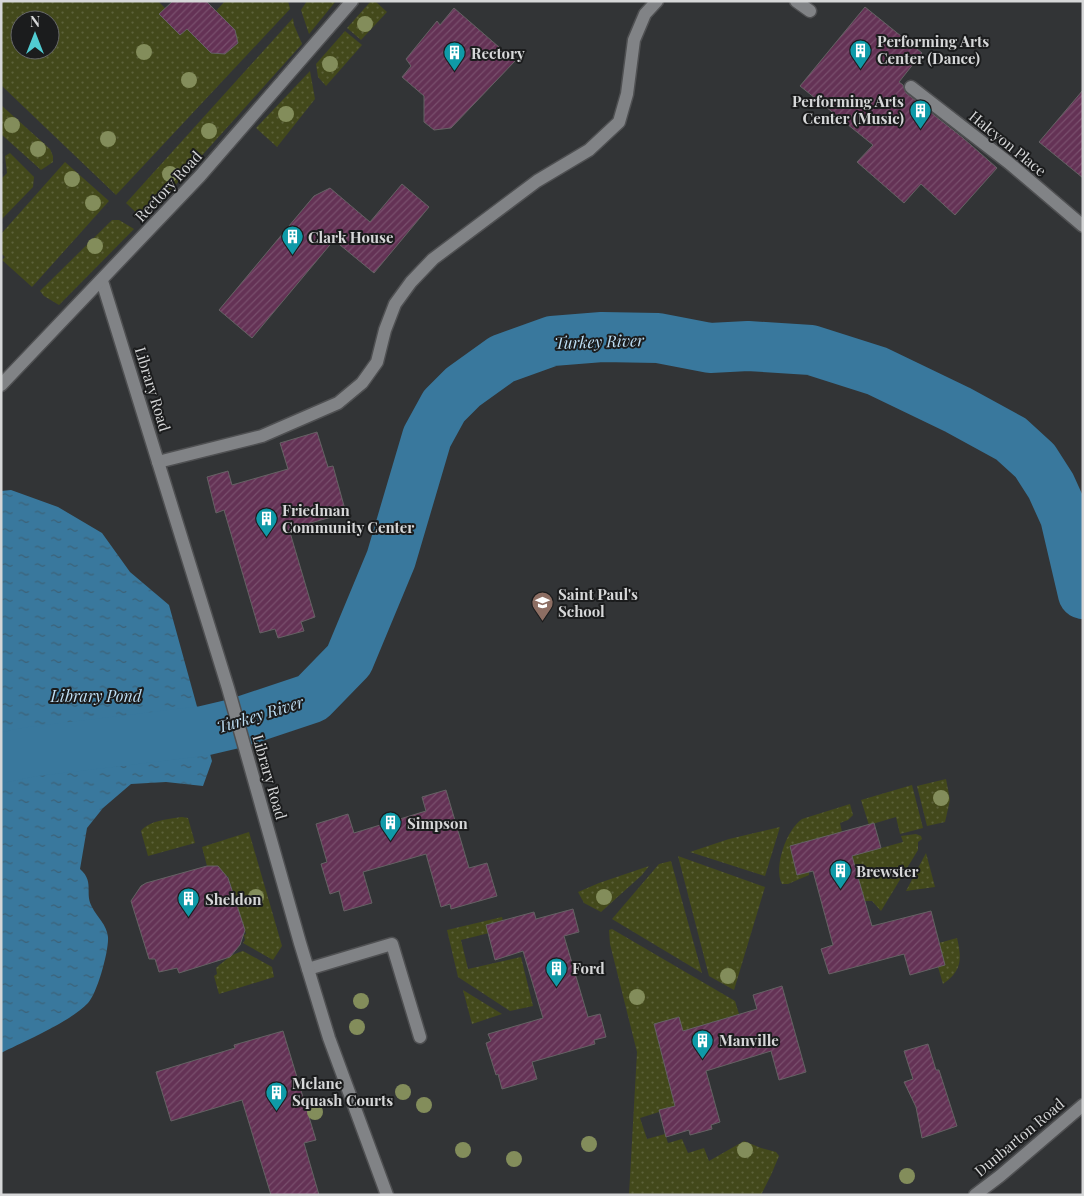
<svg xmlns="http://www.w3.org/2000/svg" width="1084" height="1196" viewBox="0 0 1084 1196" font-family="'Playfair Display',serif">
<style>
.grass{fill:url(#grass-dots);fill-rule:evenodd}
.water{fill:url(#water-ripples)}
.lines{fill:none;stroke-linecap:round;stroke-linejoin:round}
.river{stroke:#39789d;stroke-width:50}
.building{fill:url(#building-hatch);stroke:#656264}
.lane-casing{stroke:#4f5052;stroke-width:15}
.street-casing{stroke:#4f5052;stroke-width:15}
.lane{stroke:#818386;stroke-width:12}
.street{stroke:#818386;stroke-width:12}
.tree{fill:#838d5b}
.labels{text-anchor:middle;dominant-baseline:central;stroke-width:4;stroke-linejoin:round;paint-order:stroke}
.poi-label{font-size:15px;font-weight:bold;fill:#d6d7d8;stroke:#1b1c1d;text-anchor:start}
.street-label{font-size:15px;fill:#d6d7d8;stroke:#1b1c1d}
.water-label{font-size:16px;font-style:italic;fill:#bddef4;stroke:#1b1c1d}
</style>
<defs>
<pattern id="grass-dots" width="8" height="8" patternUnits="userSpaceOnUse" patternTransform="scale(1.25)"><rect width="8" height="8" fill="#43491b"/><path d="M2 2h.1M6 6h.1" fill="none" stroke="#5d623b" stroke-width="1.8" stroke-linecap="round"/></pattern>
<pattern id="water-ripples" width="26" height="14" patternUnits="userSpaceOnUse" patternTransform="scale(1.25)"><rect width="26" height="14" fill="#39789d"/><path d="M2 4q2-2 4 0t4 0M15 11q2-2 4 0t4 0" fill="none" stroke="#3c6278"/></pattern>
<pattern id="building-hatch" width="6" height="6" patternUnits="userSpaceOnUse" patternTransform="scale(1.25)"><rect width="6" height="6" fill="#643255"/><path d="M-1 1l2-2M0 6l6-6M5 7l2-2" fill="none" stroke="#794f6d"/></pattern>
</defs>
<rect width="100%" height="100%" fill="#323436"/>
<g class="grass">
<path d="M1,1H158L165,8L180,35L187,29L211,53L225,54L238,43L216,11L225,1H288L290,9L116,195L1,85ZM20,20H50V50H20Z"/>
<path d="M307,1H336L309,34L301,10Z"/>
<path d="M371,1H375L387,12L361,40L347,28Z"/>
<path d="M293,18L294,25L302,44L144,220L126,203Z"/>
<path d="M345,31L362,45L326,86L318,77L316,64Z"/>
<path d="M310,71L315,99L277,147L256,128Z"/>
<path d="M1,105L50,149L53,156V162L41,170L1,134Z"/>
<path d="M10,153L34,177L33,187L1,220V179L7,173L5,156Z"/>
<path d="M65,162L109,201L32,287L2,260L5,257L1,253V234Z"/>
<path d="M112,220H119L134,229L59,305L44,296L40,291L42,289Z"/>
<path d="M946,779L950,800L945,822L927,826L917,786Z"/>
<path d="M912,785L923,828L900,834L896,817L869,825L861,800Z"/>
<path d="M850,804L853,815L848,820L840,823L842,832L790,846L797,875L809,872V875L788,884H782C773,867 787,829 802,819Z"/>
<path d="M182,817L188,818L195,843L148,856L141,831C150,820 169,819 182,817Z"/>
<path d="M780,827L765,876L690,852L729,839Z"/>
<path d="M249,832L282,946L273,960L243,943L245,940L244,935L246,934L228,876L223,877L218,866H207L202,847Z"/>
<path d="M916,834L921,836L922,839L918,842V850L881,911L872,901H865L852,856L903,842L901,836Z"/>
<path d="M926,853L935,887L906,891Z"/>
<path d="M678,856L765,887L734,990L709,976Z"/>
<path d="M671,861L702,973L612,919L659,864Z"/>
<path d="M649,866L642,875L601,912L584,903L578,892L599,883Z"/>
<path d="M502,917L505,929L461,940L468,969L521,957L533,1006L510,1011L458,977L447,930Z"/>
<path d="M612,929L735,1001L739,1014L683,1031L654,1024L675,1106L659,1110V1112L640,1118L647,1139L665,1134L668,1143L682,1139L688,1153L704,1148L709,1161L744,1141L761,1148L776,1152L779,1156L771,1175L761,1195H629L637,1052L610,944L609,930Z"/>
<path d="M957,938C962,959 962,971 943,984L938,967L945,965L939,943Z"/>
<path d="M243,951L272,967L274,977L219,994L214,976L217,974L216,968C225,960 232,954 243,951Z"/>
<path d="M463,990L502,1014L472,1024Z"/>
</g>
<path class="water" d="M11,490L58,507L102,533L130,572L169,605L212,761L203,786L166,782L131,784L103,808L87,828L80,869C95,882 84,893 92,907C97,917 107,925 108,937C109,951 97,994 88,1003C70,1022 25,1041 1,1053V491Z"/>
<g class="lines">
<path class="river" d="M1,758L29,752L203,731L237,723L312,698L349,660L391,559L427,437L444,406L463,387L502,359L552,341L602,337L658,338L710,348L748,346L811,350L877,371L958,410L1011,439L1035,461L1051,486L1065,517L1083,594"/>
</g>
<g class="building">
<path d="M173,1H206L235,30L238,43L225,54L211,53L187,29L180,35L159,14Z"/>
<path d="M865,7L922,53L899,82L903,85L906,93L963,138L997,168L955,215L921,184L904,203L857,162L873,145L800,86Z"/>
<path d="M454,8L515,61L451,128L434,130L424,122V96L402,77L411,66L406,59L437,21L440,25Z"/>
<path d="M1083,90V178L1039,142Z"/>
<path d="M402,184L429,207L374,273L334,240L252,338L219,310L314,196L330,188L370,222Z"/>
<path d="M317,432L328,467L333,466L346,513L289,529L315,617L301,622L304,631L278,638L275,629L260,633L224,510L216,513L207,477L228,471L232,485L288,469L280,443Z"/>
<path d="M446,790L469,868L487,863L497,896L451,909L450,904L441,907L426,854L363,872L372,903L344,911L339,891L330,894L321,864L327,862L316,824L348,814L354,833L426,811L422,797Z"/>
<path d="M874,823L881,848L852,856L872,926L931,911L945,965L910,975L904,954L829,974L821,949L833,945L813,871L797,875L790,846Z"/>
<path d="M207,866H218L228,878L245,930L240,945L230,957L179,973L177,968L159,972L155,959H149L131,901L141,886L146,883Z"/>
<path d="M573,909L579,932L564,936L588,1017L600,1014L606,1037L594,1040L595,1044L532,1062L537,1079L502,1089L498,1074L496,1075L486,1043L491,1041L488,1034L543,1018L523,951L495,960L486,925L534,912L536,919Z"/>
<path d="M782,986L806,1072L779,1080L771,1051L706,1071L720,1122L711,1125L712,1129L690,1135L689,1130L666,1137L659,1110L675,1106L654,1024L679,1017L683,1031L757,1009L753,995Z"/>
<path d="M283,1031L316,1140L304,1143L319,1195H271L242,1100L171,1121L156,1072L235,1048L234,1045Z"/>
<path d="M928,1044L936,1070H939L957,1126L922,1138L916,1107L904,1082L913,1079L904,1051Z"/>
</g>
<g class="lines">
<defs>
<g id="lane">
<path d="M796,1L810,11"/>
<path d="M911,87L1009,163L1083,226"/>
<path d="M158,462L262,436L338,403L362,383L377,362L385,330L395,304L411,282L433,259L537,181L589,150L619,122L627,94L634,40L645,14L657,1"/>
<path d="M308,969L392,944L420,1037"/>
</g>
<g id="street">
<path d="M102,281L228,688L300,943L329,1038L387,1195"/>
<path d="M1,385L200,176L352,1"/>
<path d="M975,1195L1000,1176L1083,1105"/>
</g>
</defs>
<use href="#lane" class="lane-casing"/>
<use href="#street" class="street-casing"/>
<use href="#lane" class="lane"/>
<use href="#street" class="street"/>
</g>
<g class="tree">
<circle cx="365" cy="24" r="8"/>
<circle cx="144" cy="52" r="8"/>
<circle cx="330" cy="64" r="8"/>
<circle cx="189" cy="80" r="8"/>
<circle cx="286" cy="114" r="8"/>
<circle cx="12" cy="125" r="8"/>
<circle cx="209" cy="131" r="8"/>
<circle cx="108" cy="139" r="8"/>
<circle cx="38" cy="149" r="8"/>
<circle cx="170" cy="174" r="8"/>
<circle cx="72" cy="179" r="8"/>
<circle cx="93" cy="203" r="8"/>
<circle cx="95" cy="246" r="8"/>
<circle cx="941" cy="798" r="8"/>
<circle cx="256" cy="897" r="8"/>
<circle cx="604" cy="897" r="8"/>
<circle cx="728" cy="976" r="8"/>
<circle cx="637" cy="997" r="8"/>
<circle cx="361" cy="1001" r="8"/>
<circle cx="357" cy="1027" r="8"/>
<circle cx="403" cy="1092" r="8"/>
<circle cx="424" cy="1105" r="8"/>
<circle cx="315" cy="1112" r="8"/>
<circle cx="589" cy="1144" r="8"/>
<circle cx="463" cy="1150" r="8"/>
<circle cx="745" cy="1150" r="8"/>
<circle cx="514" cy="1159" r="8"/>
<circle cx="907" cy="1176" r="8"/>
</g>
<defs>
<symbol id="building-pin" viewBox="-11 -11 22 30"><path d="M0 17L-7.5 6A9.5 9.5 0 1 1 7.5 6Z" fill="#0f9aa8" stroke="#1b1c1d"/><path d="M-4-6H4V6H1V3H-1V6H-4ZM-2.5-4.3h1.7v1.8h-1.7ZM.8-4.3h1.7v1.8H.8ZM-2.5-1h1.7V.8h-1.7ZM.8-1h1.7V.8H.8Z" fill="#fff"/></symbol>
<symbol id="school-pin" viewBox="-11 -11 22 30"><path d="M0 17L-7.5 6A9.5 9.5 0 1 1 7.5 6Z" fill="#8d6e63" stroke="#1b1c1d"/><path d="M0-5L7-2L0 1L-7-2ZM-4 1L0 2.5L4 1V4Q0 6-4 4Z" fill="#fff"/></symbol>
</defs>
<g fill-rule="evenodd">
<use href="#building-pin" x="848" y="38" width="25" height="34"/>
<use href="#building-pin" x="442" y="40" width="25" height="34"/>
<use href="#building-pin" x="908" y="98" width="25" height="34"/>
<use href="#building-pin" x="280" y="224" width="25" height="34"/>
<use href="#building-pin" x="254" y="506" width="25" height="34"/>
<use href="#school-pin" x="530" y="590" width="25" height="34"/>
<use href="#building-pin" x="378" y="810" width="25" height="34"/>
<use href="#building-pin" x="828" y="858" width="25" height="34"/>
<use href="#building-pin" x="176" y="886" width="25" height="34"/>
<use href="#building-pin" x="544" y="956" width="25" height="34"/>
<use href="#building-pin" x="690" y="1028" width="25" height="34"/>
<use href="#building-pin" x="264" y="1080" width="25" height="34"/>
</g>
<g class="labels">
<g class="poi-label">
<text x="877" y="41">Performing Arts<tspan x="877" dy="17">Center (Dance)</tspan></text>
<text x="471" y="53">Rectory</text>
<text x="904" y="101" text-anchor="end">Performing Arts<tspan x="904" dy="17">Center (Music)</tspan></text>
<text x="308" y="237">Clark House</text>
<text x="282" y="510">Friedman<tspan x="282" dy="17">Community Center</tspan></text>
<text x="558" y="594">Saint Paul's<tspan x="558" dy="17">School</tspan></text>
<text x="407" y="823">Simpson</text>
<text x="856" y="871">Brewster</text>
<text x="205" y="899">Sheldon</text>
<text x="572" y="968">Ford</text>
<text x="719" y="1040">Manville</text>
<text x="292" y="1083">Mclane<tspan x="292" dy="17">Squash Courts</tspan></text>
</g>
<g class="street-label">
<text transform="translate(1008 143) rotate(39)">Halcyon Place</text>
<text transform="translate(168 186) rotate(-47)">Rectory Road</text>
<text transform="translate(153 389) rotate(73)">Library Road</text>
<text transform="translate(270 777) rotate(74)">Library Road</text>
<text transform="translate(1019 1137) rotate(-40)">Dunbarton Road</text>
</g>
<g class="water-label">
<text transform="translate(599 341) rotate(-2)">Turkey River</text>
<text x="96" y="695">Library Pond</text>
<text transform="translate(260 714) rotate(-17)">Turkey River</text>
</g>
</g>
<rect width="1084" height="1196" fill="none" stroke="#d6d7d8" stroke-width="5"/>
<g transform="translate(35 35)"><circle r="24" fill="#1b1c1d" stroke="#666768"/>
<path d="M0-4L9 19L0 12L-9 19Z" fill="#51ccd2"/>
<text y="-8" font-size="14" font-weight="bold" text-anchor="middle" fill="#d6d7d8">N</text>
</g>
</svg>
